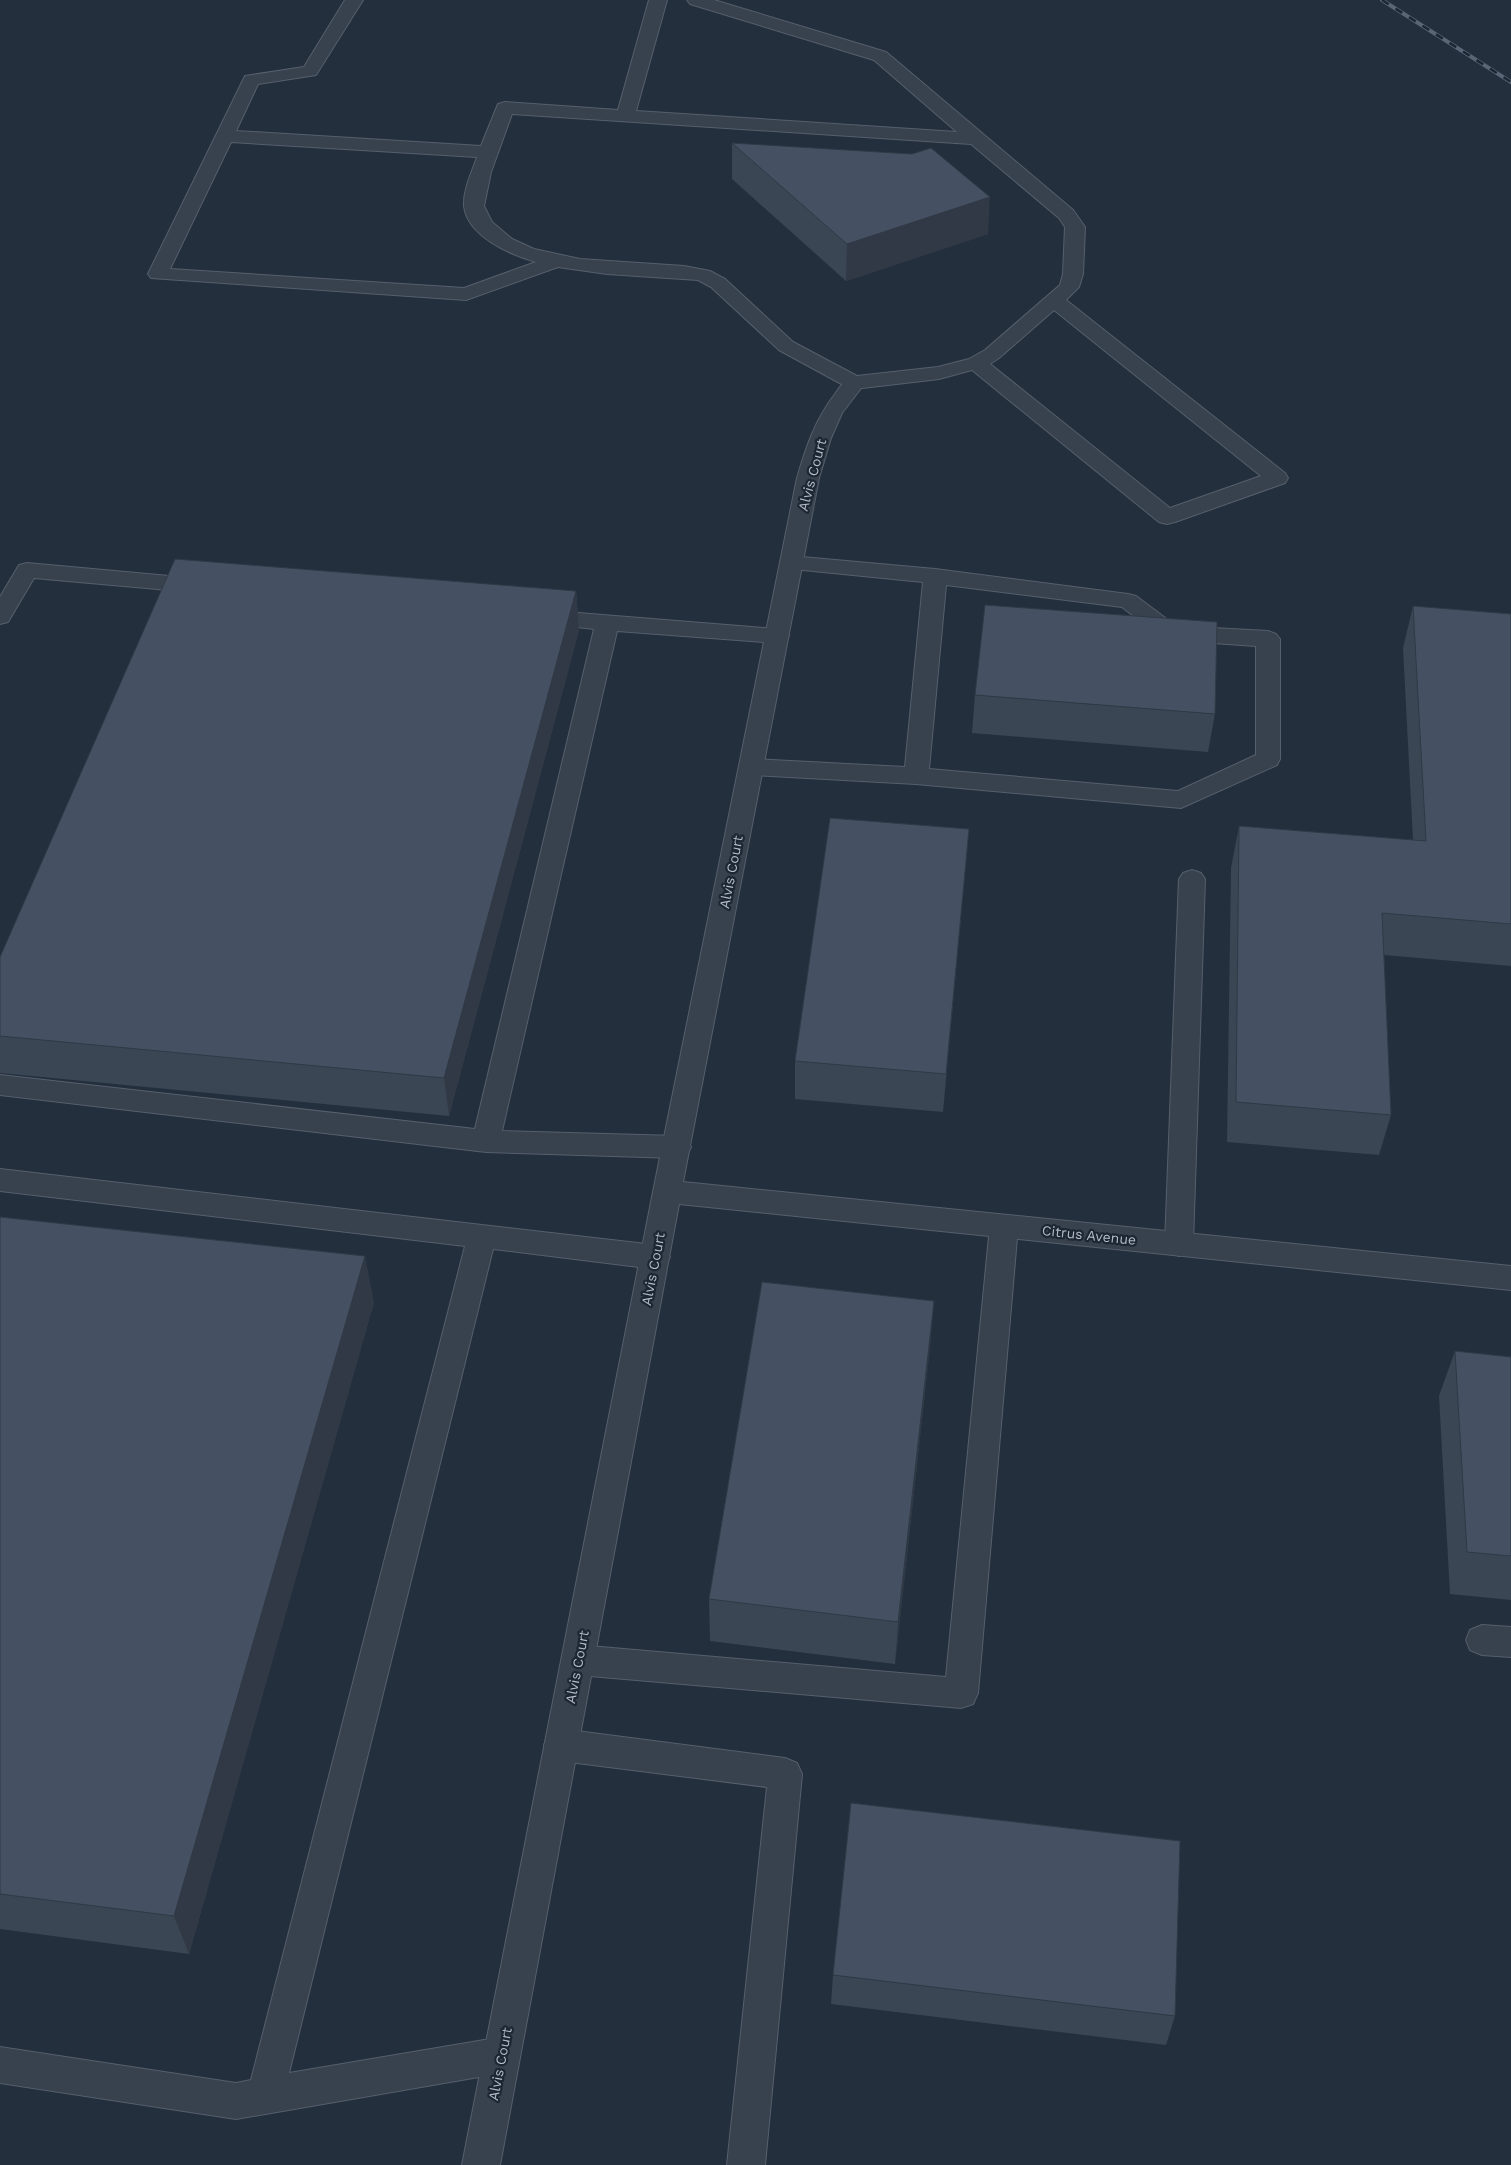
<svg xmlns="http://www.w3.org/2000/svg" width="1511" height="2165" viewBox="0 0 1511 2165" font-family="'Work Sans',sans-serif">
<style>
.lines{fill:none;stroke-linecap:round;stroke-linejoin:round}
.lane-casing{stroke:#565f6c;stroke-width:2}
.street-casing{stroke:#565f6c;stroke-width:2}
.lane{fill:#38414e;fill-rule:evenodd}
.street{fill:#38414e;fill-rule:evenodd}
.rail-casing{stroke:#5a6575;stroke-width:4}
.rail{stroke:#1d2633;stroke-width:2.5;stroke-dasharray:8;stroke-linecap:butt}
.wall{fill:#3b4654}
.shaded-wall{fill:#303945}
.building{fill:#455162;stroke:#303945}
.labels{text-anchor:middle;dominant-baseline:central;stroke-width:4.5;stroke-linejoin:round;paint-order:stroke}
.street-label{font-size:14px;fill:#b4bcc9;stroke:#1d2633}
</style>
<rect width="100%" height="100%" fill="#242f3e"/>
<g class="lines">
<defs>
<g id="lane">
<path d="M345,0H363L316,75L258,84L236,131L481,146L498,104L505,102L618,110L649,0H667L636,111L957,132L874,60L690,4L687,0H714L886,52L1073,210L1085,227L1083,274L1079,287L1066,300L1285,473L1288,478L1285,483L1175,522L1167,524L1159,522L972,370L939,379L854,389L847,387L779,350L711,287L698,280L607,274L558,267L466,300L151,278L148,274L245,76L304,67ZM512,114L971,144L1059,218L1065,227L1063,274L1060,285L985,350L969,359L938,367L857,376L793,342L725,279L710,271L684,266L580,259L534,249L512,239L492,222L484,206L491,172ZM231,142L477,157C472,172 463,190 464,206C467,236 511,255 536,262L464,288L170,269ZM1054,310L1261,476L1170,508L990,364L999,358Z"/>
<path d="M791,556L935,569L1128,594L1136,596L1176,626L1268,631L1276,634L1280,639V759L1277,765L1181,808L916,784L751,775L742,773L739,767L742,761L751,759L905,767L923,582L783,568L780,563L783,558ZM946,585L1122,607L1162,638L1170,640L1256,646V755L1178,791L929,769Z"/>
<path d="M27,563L202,579L210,581L213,586L210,591L202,593L34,578L8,622L0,624V597L19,565Z"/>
<path d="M541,610L777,629L785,631L789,636L785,641L777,643L617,631L502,1131L677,1136L687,1139L691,1147L687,1155L677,1158L486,1152L0,1095V1075L475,1129L594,629L533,622L529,617L533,612Z"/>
<path d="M1192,870L1201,873L1205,879L1193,1244L1189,1252L1179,1256L1169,1252L1165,1244L1179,879L1183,873Z"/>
<path d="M0,1169L655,1245L665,1249L670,1257L665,1265L655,1269L493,1249L289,2073L502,2037L515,2042L520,2055L515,2068L502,2073L236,2119L0,2083V2047L236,2083L251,2080L465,1246L0,1191Z"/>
<path d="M1004,1215L1014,1218L1018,1226L978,1693L973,1704L961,1708L578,1675L566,1670L562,1660L566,1650L578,1645L946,1677L990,1226L994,1218Z"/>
<path d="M1482,1625L1511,1627V1657L1482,1655L1470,1650L1466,1640L1470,1630Z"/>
<path d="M561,1729L785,1758L797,1763L802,1774L765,2165H727L767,1787L561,1761L549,1756L544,1745L549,1734Z"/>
</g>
<path id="street" d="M854,377L861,379L865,383L842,413L831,438L819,478L683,1182L1511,1266V1290L679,1204L500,2165H462L653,1192L797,478C806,447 815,420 835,394C841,386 844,379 854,377Z"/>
</defs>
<use href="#lane" class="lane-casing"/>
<use href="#street" class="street-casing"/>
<use href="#lane" class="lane"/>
<use href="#street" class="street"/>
<defs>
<path id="rail" d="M1382,0L1511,82"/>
</defs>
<use href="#rail" class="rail-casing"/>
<use href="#rail" class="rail"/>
</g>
<g class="wall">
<path d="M732,143L988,234L846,281L732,179Z"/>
<path d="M576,591L579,630L449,1116L0,1073V957Z"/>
<path d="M1413,606L1511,614V966L1384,955L1391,1115L1379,1155L1227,1142L1231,868L1239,826L1413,840L1403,648Z"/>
<path d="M975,695L1215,714L1208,752L972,733Z"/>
<path d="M969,829L943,1112L795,1099V1061Z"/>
<path d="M0,1217L374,1302L189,1954L0,1929Z"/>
<path d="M934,1301L930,1346L895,1664L710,1641L709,1599Z"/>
<path d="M1455,1351L1511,1357V1600L1450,1594L1439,1396Z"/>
<path d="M833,1975L1175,2016L1166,2045L831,2004Z"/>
</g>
<g class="shaded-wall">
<path d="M990,197L988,234L846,281L847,244Z"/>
<path d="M576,591L579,630L449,1116L444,1078Z"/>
<path d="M365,1256L374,1302L189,1954L174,1916Z"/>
<path d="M934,1301L930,1346L895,1664L898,1622Z"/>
</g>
<g class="building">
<path d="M732,143L912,154L931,148L990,197L847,244Z"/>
<path d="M175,559L576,591L444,1078L0,1036V957Z"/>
<path d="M985,605L1217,622L1215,714L975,695Z"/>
<path d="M1413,606L1511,614V924L1382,913L1391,1115L1236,1102L1239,826L1426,841Z"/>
<path d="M830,818L969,829L946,1074L795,1061Z"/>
<path d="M0,1217L365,1256L174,1916L0,1894Z"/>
<path d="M762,1282L934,1301L898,1622L709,1599Z"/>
<path d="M1455,1351L1511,1357V1556L1467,1552Z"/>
<path d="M851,1803L1180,1841L1175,2016L833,1975Z"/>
</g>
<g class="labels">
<g class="street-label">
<text transform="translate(812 475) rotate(-75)">Alvis Court</text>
<text transform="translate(731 872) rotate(-79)">Alvis Court</text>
<text transform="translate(1089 1235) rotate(6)">Citrus Avenue</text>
<text transform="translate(653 1269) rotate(-79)">Alvis Court</text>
<text transform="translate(577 1667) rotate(-79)">Alvis Court</text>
<text transform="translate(500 2064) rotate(-79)">Alvis Court</text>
</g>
</g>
</svg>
